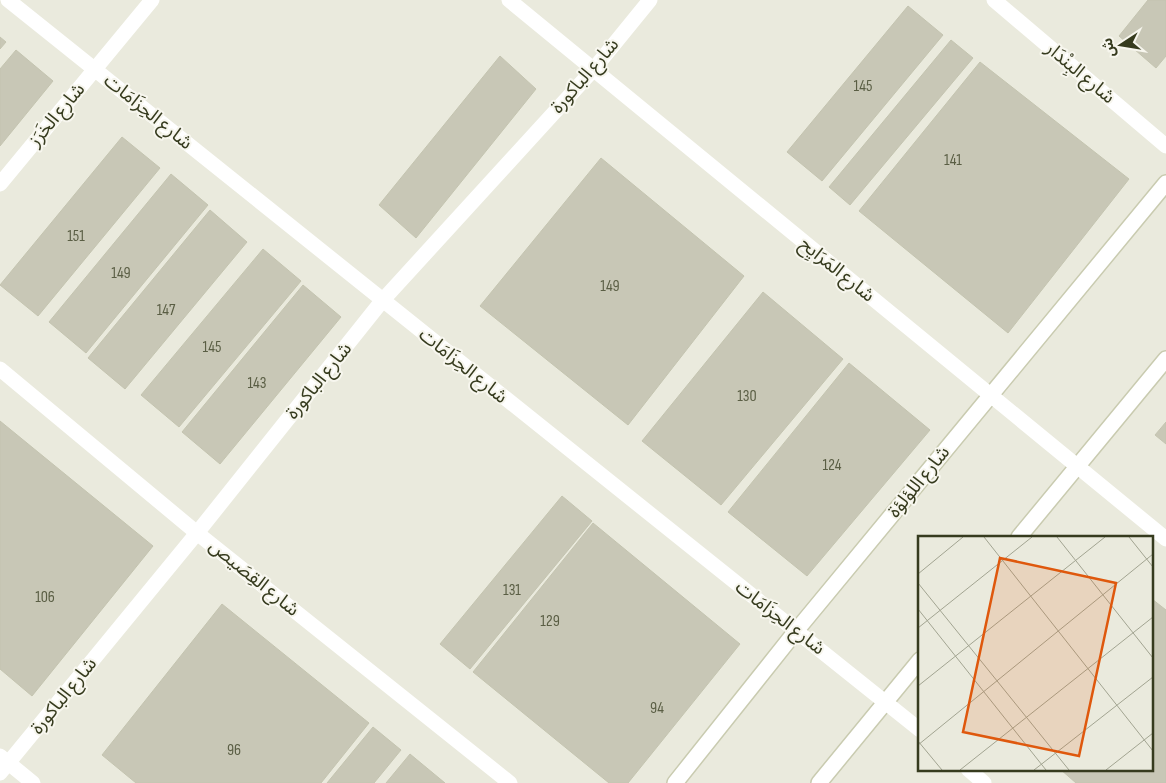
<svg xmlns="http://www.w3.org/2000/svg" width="1166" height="783" viewBox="0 0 1166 783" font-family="'Sofia Sans Condensed','Noto Sans Arabic',sans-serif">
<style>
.building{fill:#c8c7b6;stroke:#c4c4b0}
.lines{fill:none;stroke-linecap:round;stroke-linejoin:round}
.secondary-casing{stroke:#c9cbb0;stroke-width:18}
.street{stroke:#fff;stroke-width:15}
.secondary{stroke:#fff;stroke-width:15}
.labels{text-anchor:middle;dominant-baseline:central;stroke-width:4;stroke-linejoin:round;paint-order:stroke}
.number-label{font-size:16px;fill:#5a5e44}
.street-label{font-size:19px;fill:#363b1e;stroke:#f7f6ee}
.inset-road{fill:none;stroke:#a2a491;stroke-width:1}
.view{fill:#df580d;fill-opacity:0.15;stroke:#df580d;stroke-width:2.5}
.inset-edge{fill:none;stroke:#363b1e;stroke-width:2.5}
</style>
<rect width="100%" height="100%" fill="#eaeadd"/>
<g class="building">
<path d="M1148,0H1166V56L1156,68L1119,36Z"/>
<path d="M908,6L943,35L822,181L787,152Z"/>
<path d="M0,37L6,42L0,49Z"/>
<path d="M951,40L973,58L850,205L829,187Z"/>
<path d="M16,50L53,81L0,146V69Z"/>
<path d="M500,56L536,89L416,238L379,205Z"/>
<path d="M980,62L1129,179L1008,333L859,211Z"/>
<path d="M122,137L160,168L38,316L0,285Z"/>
<path d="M601,158L744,276L628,425L480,306Z"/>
<path d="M171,174L208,205L86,353L49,322Z"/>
<path d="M210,210L247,242L125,389L88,358Z"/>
<path d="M263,249L301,281L179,427L141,395Z"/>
<path d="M303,285L341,317L220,464L182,432Z"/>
<path d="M763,292L843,359L721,505L642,441Z"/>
<path d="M849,363L930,430L807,576L728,512Z"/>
<path d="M0,421L153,546L32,696L0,669Z"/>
<path d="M1166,422V444L1155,435Z"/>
<path d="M562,496L592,521L470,669L440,644Z"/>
<path d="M593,523L740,644L628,783H609L473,672Z"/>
<path d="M1152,599L1166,610V783H1076L1060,769H1152Z"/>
<path d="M222,604L369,723L321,783H136L102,755Z"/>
<path d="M373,727L401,750L374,783H327Z"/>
<path d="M410,754L445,783H386Z"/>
</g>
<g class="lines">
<defs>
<g id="secondary">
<path d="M1019,537L1166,359"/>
<path d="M675,783L796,631L1166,183"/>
<path d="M819,783L920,660"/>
</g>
</defs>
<use href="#secondary" class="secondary-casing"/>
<g class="street">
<path d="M8,0L920,730"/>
<path d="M509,0L1166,539"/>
<path d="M994,0L1166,146"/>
<path d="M0,184L152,0"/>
<path d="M0,369L197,533L510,783"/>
<path d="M0,756L33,783"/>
<path d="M968,769L984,783"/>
<path d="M0,773L197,533L382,301L593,70L650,0"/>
</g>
<use href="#secondary" class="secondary"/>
</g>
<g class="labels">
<g class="number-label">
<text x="863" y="86">145</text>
<text x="953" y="160">141</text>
<text x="76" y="236">151</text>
<text x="121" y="273">149</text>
<text x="610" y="286">149</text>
<text x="166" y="310">147</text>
<text x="212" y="347">145</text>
<text x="257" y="383">143</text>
<text x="747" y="396">130</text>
<text x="832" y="465">124</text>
<text x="512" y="590">131</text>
<text x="45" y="597">106</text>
<text x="550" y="621">129</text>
<text x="657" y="708">94</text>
<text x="234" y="750">96</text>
</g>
<g class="street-label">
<text transform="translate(1080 73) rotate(40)">شارع البِنْدَار</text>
<text transform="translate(585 76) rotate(-49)">شارع الباكورة</text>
<text transform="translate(148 112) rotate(39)">شارع الحِزَامَات</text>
<text transform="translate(57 115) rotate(-50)">شارع الخَرَز</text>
<text transform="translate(837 270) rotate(39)">شارع المَرَايِح</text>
<text transform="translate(463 366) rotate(39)">شارع الحِزَامَات</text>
<text transform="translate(319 381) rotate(-51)">شارع الباكورة</text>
<text transform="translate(919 482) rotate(-51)">شارع اللؤلؤة</text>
<text transform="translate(254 578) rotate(39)">شارع القِصَيص</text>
<text transform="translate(780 618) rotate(38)">شارع الحِزَامَات</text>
<text transform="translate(64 696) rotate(-51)">شارع الباكورة</text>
</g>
</g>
<g transform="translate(918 536)">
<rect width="235" height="235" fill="#eaeadd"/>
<path class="inset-road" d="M66,1L235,215M139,1L235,122M211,1L235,31M0,38L45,1M0,47L151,234M0,73L128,234M0,92L114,1M0,150L187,1M0,205L24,234M0,209L235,18M42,234L235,81M116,234L235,141M188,234L235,197"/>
<path class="view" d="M82,22L198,47L161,220L45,196Z"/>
<rect width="235" height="235" class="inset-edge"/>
</g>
<g transform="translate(1121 45) rotate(258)" stroke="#f7f6ee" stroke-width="4" paint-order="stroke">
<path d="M0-4L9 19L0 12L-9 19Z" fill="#363b1e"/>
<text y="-8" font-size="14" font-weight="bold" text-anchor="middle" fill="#363b1e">ش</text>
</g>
</svg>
